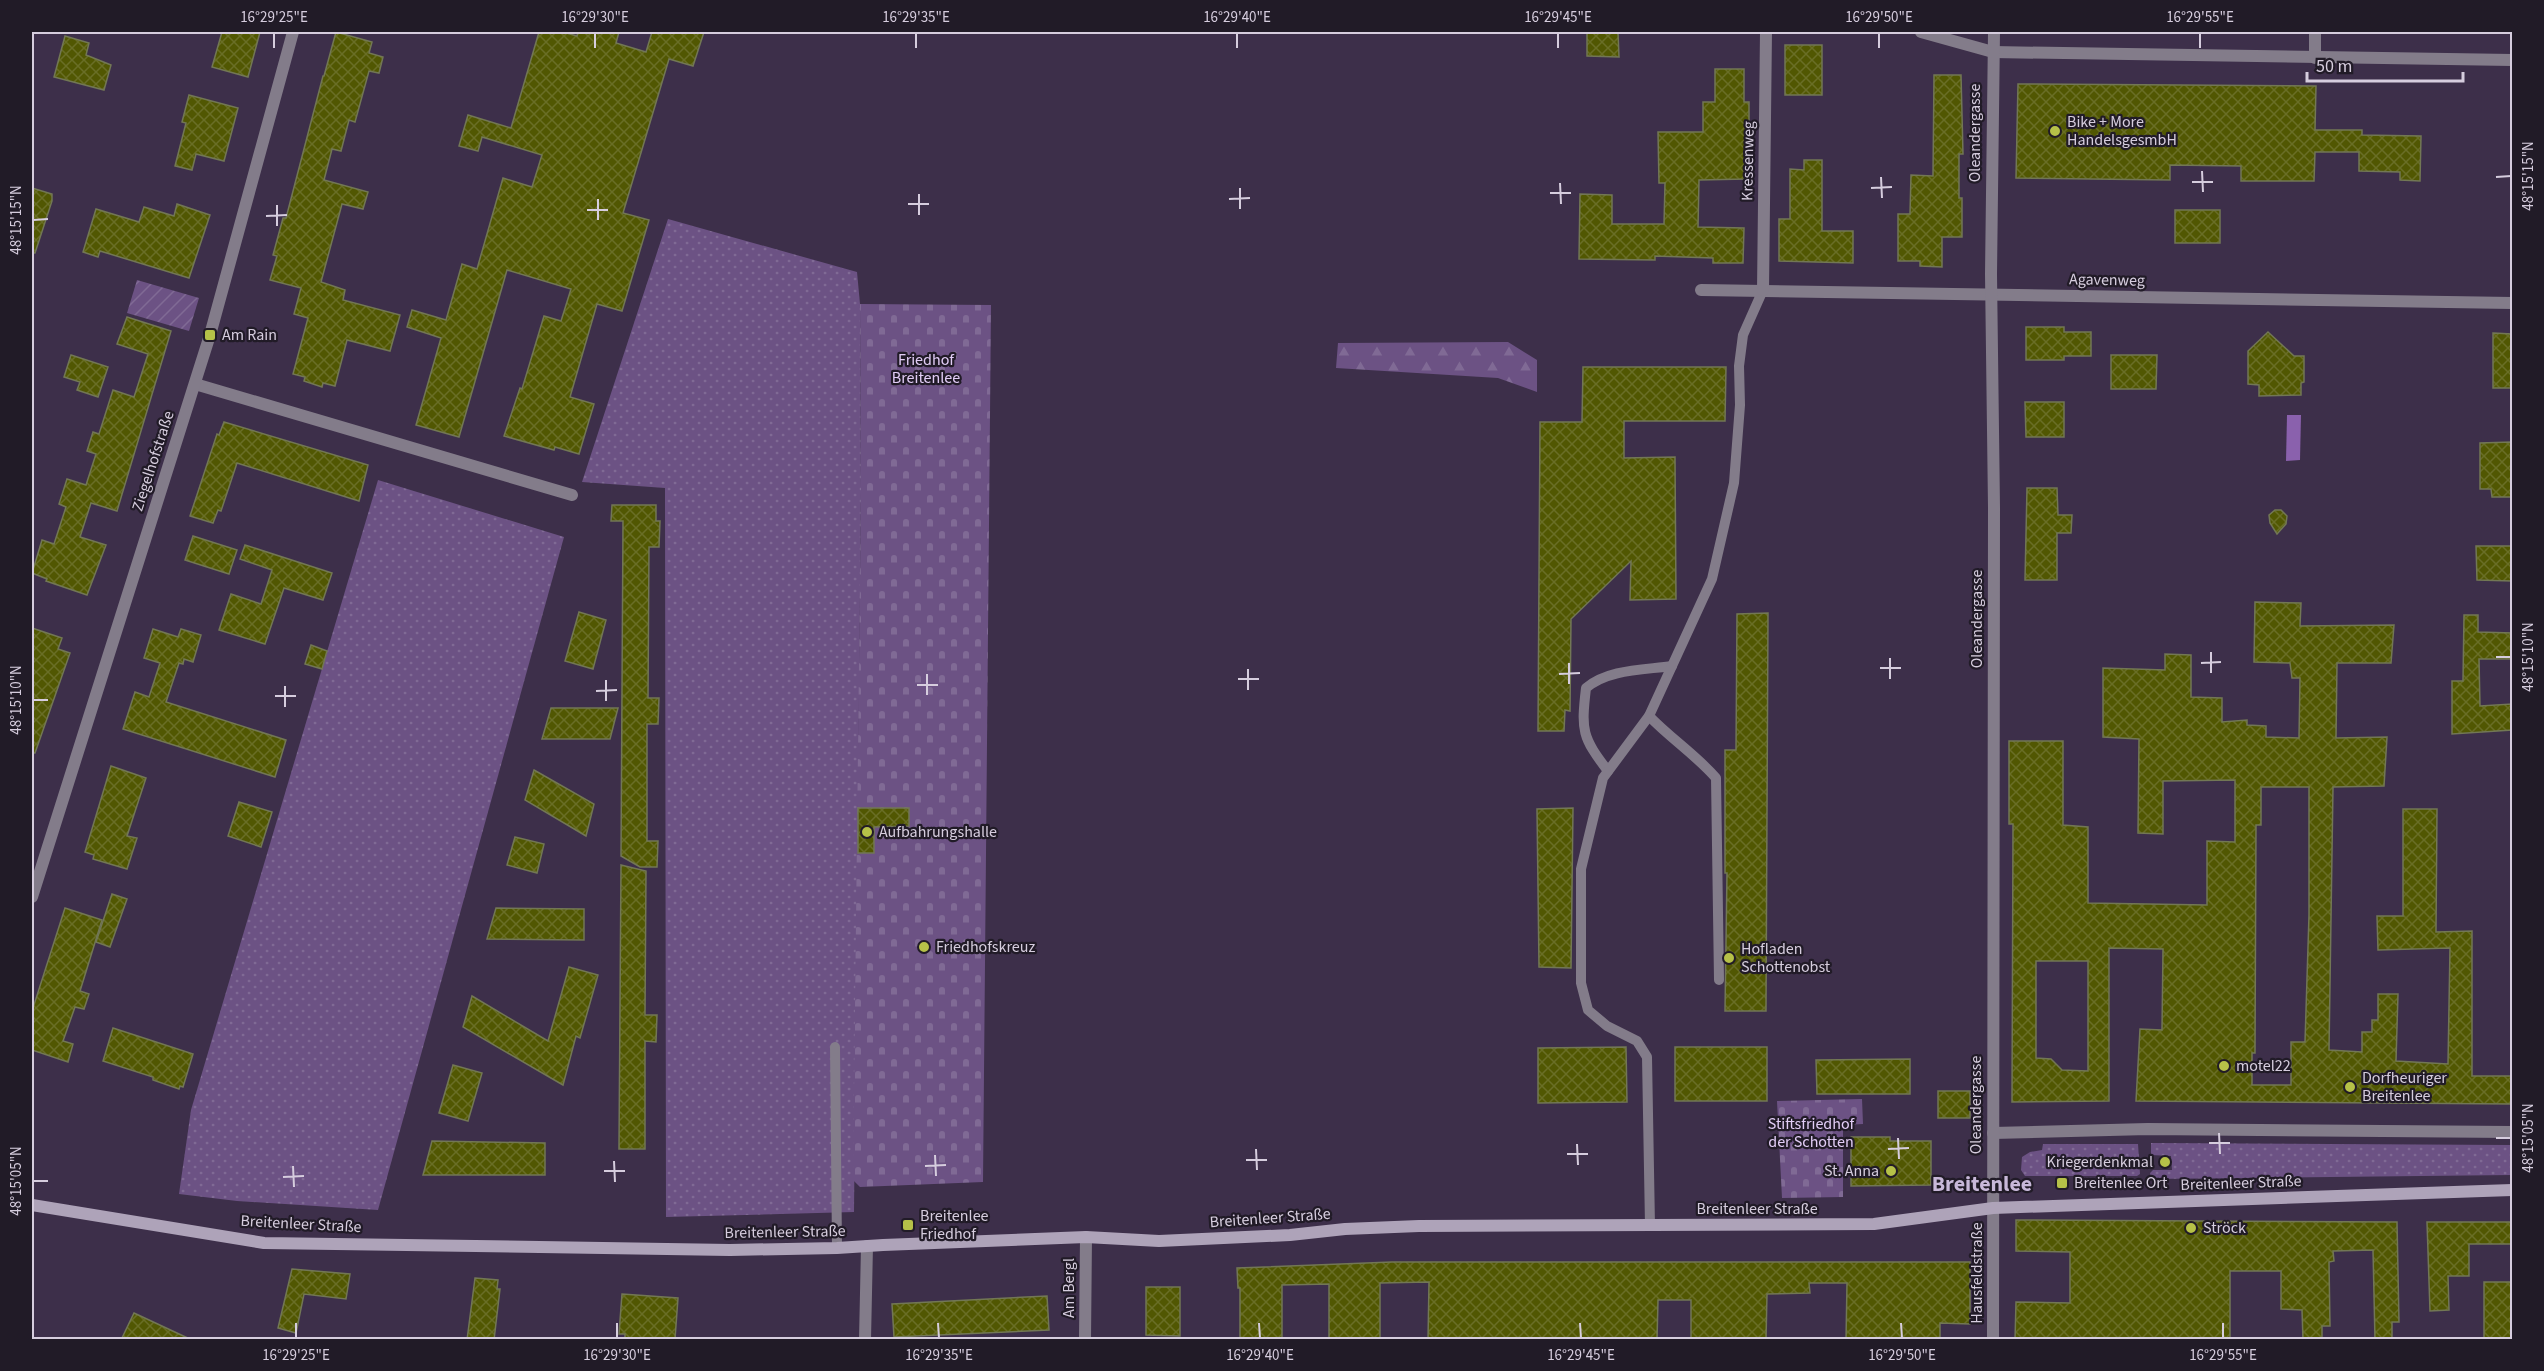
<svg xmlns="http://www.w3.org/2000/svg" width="2544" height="1371" viewBox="0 0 2544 1371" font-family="'Source Sans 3',sans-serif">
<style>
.grass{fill:url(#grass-dots)}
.forest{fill:url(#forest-firs)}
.cemetery{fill:url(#cemetery-stones)}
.garden{fill:url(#garden-furrows)}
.water{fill:#8a61ad}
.building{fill:url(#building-cross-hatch);stroke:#727755;stroke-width:1.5;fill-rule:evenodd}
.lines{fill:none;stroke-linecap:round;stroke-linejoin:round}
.service{stroke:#837c8a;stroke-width:10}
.minor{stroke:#837c8a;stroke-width:12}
.tertiary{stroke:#837c8a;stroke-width:12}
.secondary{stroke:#aea3b9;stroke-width:12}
.ticks{fill:none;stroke:#d6cdde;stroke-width:2}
.poi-dot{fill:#b6c148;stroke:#211b27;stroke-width:2}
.labels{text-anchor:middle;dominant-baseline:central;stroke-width:4.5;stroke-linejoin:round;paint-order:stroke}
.poi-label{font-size:16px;fill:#d6cdde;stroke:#211b27;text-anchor:start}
.street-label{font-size:16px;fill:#d6cdde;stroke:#211b27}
.park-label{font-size:16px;fill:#e2cdf6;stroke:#211b27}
.district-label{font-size:22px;font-weight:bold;fill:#c8b8d9;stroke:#211b27}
.neatline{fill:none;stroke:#d6cdde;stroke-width:2}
.ticks-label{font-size:15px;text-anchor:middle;fill:#d6cdde}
</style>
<defs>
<pattern id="grass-dots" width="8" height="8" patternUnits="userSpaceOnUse" patternTransform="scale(1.5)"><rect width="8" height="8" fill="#6c5284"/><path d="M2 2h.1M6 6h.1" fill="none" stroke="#806a95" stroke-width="1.8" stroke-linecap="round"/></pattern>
<pattern id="forest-firs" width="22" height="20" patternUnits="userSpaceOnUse" patternTransform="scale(1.5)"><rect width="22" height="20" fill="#6c5284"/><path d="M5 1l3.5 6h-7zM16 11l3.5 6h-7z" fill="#806a95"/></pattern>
<pattern id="cemetery-stones" width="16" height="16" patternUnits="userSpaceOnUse" patternTransform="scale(1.5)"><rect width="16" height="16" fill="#6c5284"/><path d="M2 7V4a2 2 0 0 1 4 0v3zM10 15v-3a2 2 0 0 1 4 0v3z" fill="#806a95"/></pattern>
<pattern id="garden-furrows" width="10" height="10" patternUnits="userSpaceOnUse" patternTransform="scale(1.5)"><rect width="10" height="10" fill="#6c5284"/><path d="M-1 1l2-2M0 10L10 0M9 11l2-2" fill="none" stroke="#806a95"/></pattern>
<pattern id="building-cross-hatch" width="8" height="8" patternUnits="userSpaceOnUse" patternTransform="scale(1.5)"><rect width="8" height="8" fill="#515702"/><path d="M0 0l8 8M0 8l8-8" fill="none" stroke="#696e26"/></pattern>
</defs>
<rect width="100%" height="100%" fill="#3d2f4a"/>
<g class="grass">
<path d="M668,219L857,272L860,304L861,492L854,1212L666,1217L665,488L582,482Z"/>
<path d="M378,480L564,537L378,1210L237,1201L179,1194L191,1110Z"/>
<path d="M2151,1143L2511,1145L2512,1175L2151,1179L2150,1173L2153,1170H2172L2171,1156L2151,1155Z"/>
<path d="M2043,1144H2138L2140,1174L2137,1176H2025L2021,1170L2022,1157L2030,1152L2042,1150Z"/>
</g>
<path class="forest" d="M1508,342L1537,360V392L1498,378L1336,368L1338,343Z"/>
<g class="cemetery">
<path d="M860,304L991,305L983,1182L860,1187L853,1180L861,492Z"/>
<path d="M1862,1099L1863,1124L1843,1125V1197L1782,1198L1777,1101Z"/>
</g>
<path class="garden" d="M137,280L199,298L189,331L127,313Z"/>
<path class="water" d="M2287,415H2301L2300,460L2286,461Z"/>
<g class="building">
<path d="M222,32H260L248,77L212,67Z"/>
<path d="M336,32L372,42L369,53L383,57L379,73L369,71L355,122L349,120L341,151L332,149L324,180L368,192L363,209L342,204L321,282L345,290L343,300L400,315L390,351L347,340L335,386L323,383L322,387L304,381L305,377L293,374L308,318L294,314L301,288L270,280L277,256L273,255L283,218H286L323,76H324Z"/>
<path d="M539,32H563L577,36L578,32H619L616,43L646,52L652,32H704L693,66L669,59L623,213L649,220L622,311L597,304L570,397L594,404L579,454L555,447L554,450L504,436L520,388L522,389L544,316L561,321L571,289L507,270L459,437L416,425L441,338L407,327L412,310L446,320L462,264L477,269L503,178L532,187L542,155L482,137L478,151L459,146L468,115L511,128Z"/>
<path d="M1587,32H1618L1619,57L1587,56Z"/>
<path d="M65,36L89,43L86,55L111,65L104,90L54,77Z"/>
<rect x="1785" y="45" width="37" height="50"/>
<path d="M1715,69H1744V102H1749V135H1746V179L1699,180L1698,227L1744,228L1743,263H1713V258L1655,256V260L1579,259L1580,194L1612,195V224H1664L1665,183H1659L1658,132H1703V102H1715Z"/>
<path d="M1934,75H1961L1963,154H1959V198H1962V237H1942V267L1920,266V261H1898V214H1910L1911,175L1933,176Z"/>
<path d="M2018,84L2316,86L2315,130H2362V135L2421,136L2420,181L2400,180V172L2359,171V152H2315L2314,181H2241V166L2170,165V180L2016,178Z"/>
<path d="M189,95L238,108L224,161L196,154L192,170L175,166L186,123L182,122Z"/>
<path d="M1804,160H1822V231H1853V263L1779,261V219H1790V169L1804,170Z"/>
<path d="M32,188L52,194V201L35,253H32Z"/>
<path d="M177,204L210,215L189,278L100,251L98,257L83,252L96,209L139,222L144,207L174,216Z"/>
<rect x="2175" y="210" width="45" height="33"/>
<path d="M127,317L171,331L117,511L91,503L80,537L106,545L87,595L46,581L47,579L32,573L42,540L54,544L66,507L59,504L67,479L86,485L96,454L87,451L93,432L99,434L113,390L134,397L148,354L117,344Z"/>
<path d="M2026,327H2064V332H2091V356H2064V360H2026Z"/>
<path d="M2268,332L2294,356H2304V382L2301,383V395L2259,396V385L2248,384V351Z"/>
<path d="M2493,333L2512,334V388H2493Z"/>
<path d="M71,355L108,367L98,397L77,390L80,382L64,377Z"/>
<path d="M2111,355H2157L2156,389H2111Z"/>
<path d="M1583,367H1726L1725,421H1624V458L1675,457L1676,599L1630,600L1631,561L1571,619L1570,711L1565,710L1564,731H1538L1540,422H1582Z"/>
<path d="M2025,402H2064V437H2026Z"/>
<path d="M224,422L368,465L359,501L237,463L221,511L218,510L213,523L190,516L217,434L219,435Z"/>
<path d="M2512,442V497H2492L2491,489H2480V443Z"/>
<path d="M2027,488H2057L2058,515H2072L2071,533H2057V580H2025Z"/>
<path d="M612,505H656V521H660L659,547H649L648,698H659L658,724H647V841H658L657,867H640L621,856L623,521H611Z"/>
<path d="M2275,510H2281L2287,516L2286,524L2277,534L2270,523L2269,515Z"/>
<path d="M193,536L237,550L229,574L185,560Z"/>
<path d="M245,545L332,573L323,600L284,588L265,644L219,630L231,594L261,604L272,570L240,559Z"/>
<path d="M2476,546H2512V581L2477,580Z"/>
<path d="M2255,602L2301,603L2300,626L2394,625L2391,663H2337L2336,738L2387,737L2384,786L2333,787L2329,1050L2362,1052V1032H2372V1020H2378V994H2398L2396,1061L2448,1064L2450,948L2378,950L2377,916H2403V809H2437L2436,932L2472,931V1076H2512V1104L2136,1101L2140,1029L2162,1030L2163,949L2109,948V1101L2012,1102L2013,824H2009V741H2063V825L2088,827V903L2207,905V841L2235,842V780L2163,781V834L2138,833L2139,739L2103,737V668L2165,670V654L2191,655V697L2222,698V722L2247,720V725L2266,726V737L2299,738L2300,678H2292L2290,663L2254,662ZM2261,787H2309V915L2305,1042H2291V1085H2252V1053H2255L2256,825H2261ZM2036,961H2088V1071L2062,1070L2051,1059L2036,1058Z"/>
<path d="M579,612L606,620L593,669L565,661Z"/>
<path d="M1768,613L1766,1011H1725L1727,873H1725V750H1736L1737,614Z"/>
<path d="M2464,615H2478V632L2512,633V659H2479L2480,706L2512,704V730L2452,734V681H2463Z"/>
<path d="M32,628L62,638L58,649L70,653L35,753H32Z"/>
<path d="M153,629L178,637L181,629L201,635L193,662L184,659L183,664L179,663L166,702L286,740L275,777L123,729L135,692L149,697L160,663L144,658Z"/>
<path d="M311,645L327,651L322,669L305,664Z"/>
<path d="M551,708H618L610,739H542Z"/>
<path d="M111,766L146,778L127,836L137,838L127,869L93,859L94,855L85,852Z"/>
<path d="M534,770L594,804L586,836L525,800Z"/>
<path d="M239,802L272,812L261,847L228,836Z"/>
<path d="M858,808H909V826L874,827V853H858Z"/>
<path d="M1573,808L1571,968L1539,967L1537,809Z"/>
<path d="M515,837L544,844L537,873L507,865Z"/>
<path d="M621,865L646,871L645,1015H657L656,1042L645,1041V1149H619Z"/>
<path d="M112,894L127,899L110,947L96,942Z"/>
<path d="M65,908L102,920L80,991L89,994L84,1009L75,1007L63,1041L73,1044L68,1062L32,1050V1011Z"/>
<path d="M496,908L584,909V940L487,939Z"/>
<path d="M569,967L598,975L580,1038L576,1036L563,1085L463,1027L472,996L548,1041Z"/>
<path d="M113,1028L193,1054L183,1087L180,1086L179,1089L153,1080V1077L103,1061Z"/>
<path d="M1626,1047L1627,1102L1538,1103V1048Z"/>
<rect x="1675" y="1047" width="92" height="54"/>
<path d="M1910,1059V1094H1817L1816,1060Z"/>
<path d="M453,1065L482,1073L468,1121L439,1113Z"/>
<rect x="1938" y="1091" width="32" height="27"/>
<path d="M1851,1137H1890V1141H1931V1185L1851,1186Z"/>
<path d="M432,1141L545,1143V1175H423Z"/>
<path d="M2016,1220L2397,1222L2399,1322H2392V1340H2375L2373,1250L2333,1251L2334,1261L2329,1262L2330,1326H2322V1340H2303L2302,1310L2281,1309V1271H2230V1340H2015L2016,1302L2070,1303V1252L2016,1251Z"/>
<path d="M2427,1222H2512V1244H2469V1276H2448L2449,1310L2430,1311Z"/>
<path d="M1392,1262H1970V1324L1940,1323V1340H1846L1847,1283H1809L1810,1293L1767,1294L1766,1340H1691V1300H1658L1657,1340H1428L1429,1282L1380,1283V1340H1329V1284L1282,1285V1340H1240V1288H1238L1237,1268Z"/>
<path d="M292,1269L350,1274L346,1299L304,1294L296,1333L278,1328Z"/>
<path d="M475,1278L498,1280L497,1289H500L494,1340H467Z"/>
<rect x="2484" y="1282" width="28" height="58"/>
<path d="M1146,1287H1180V1336L1146,1335Z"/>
<path d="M622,1294L678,1298L675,1339L625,1340V1334H619Z"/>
<path d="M1047,1296L1049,1330L894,1337L892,1304Z"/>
<path d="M134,1313L192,1340H121Z"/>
</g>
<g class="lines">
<g class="service">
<path d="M1649,716C1670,738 1696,755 1716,778L1719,980"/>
<path d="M1608,771C1582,737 1581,731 1586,688C1608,669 1644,670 1672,666"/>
<path d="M835,1047L837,1248"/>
<path d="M1650,1226L1647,1057L1637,1041L1607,1026L1588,1010L1581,983V869L1603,778L1649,716L1712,579L1734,483L1740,405L1739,366L1743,335L1763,290"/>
</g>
<g class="minor">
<path d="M1993,52L2512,60"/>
<path d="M2315,58V32"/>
<path d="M1701,290L2512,303"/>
<path d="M1763,290L1766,32"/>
<path d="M195,384L572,495"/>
<path d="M32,897L210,335L293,32"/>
<path d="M1993,1133L2148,1129L2512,1132"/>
<path d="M865,1340L867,1246"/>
<path d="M1085,1340L1086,1237"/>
</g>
<g class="tertiary">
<path d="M1921,32L1993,52"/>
<path d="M1993,1340L1994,508L1991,274L1994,32"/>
</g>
<path class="secondary" d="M32,1205L264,1243L406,1245L730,1250L837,1248L883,1245L1086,1237L1159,1241L1290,1235L1345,1229L1419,1226L1874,1224L1993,1208L2512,1190"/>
</g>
<path class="ticks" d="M274,33V48M595,33V48M916,33V48M1237,33V48M1558,33V48M1879,33V48M2200,33V48M2202,171L2203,192M1881,177L1882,198M2496,177L2511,176M2192,182H2213M1560,183L1561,204M1240,188V209M1871,188L1892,187M1550,193H1571M919,194V215M598,199V220M1229,199L1250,198M908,204H929M277,205V226M587,210H608M266,216L287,215M33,220L48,219M2211,652V673M2496,657H2511M1890,658V679M1569,663V684M2201,663L2221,662M1880,668H1901M1248,669V690M927,674V695M1559,674L1580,673M1238,679H1259M606,680V701M917,685H938M285,686V707M596,691L617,690M275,696H296M33,700H48M2219,1133L2220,1154M1898,1138L1899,1159M2496,1138H2511M2209,1143H2230M1577,1144L1578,1165M1256,1149L1257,1170M1888,1149L1909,1148M1567,1154H1588M935,1155L936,1176M1246,1160H1267M614,1161L615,1182M293,1166L294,1187M925,1166L946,1165M604,1171H625M283,1177L304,1176M33,1181H48M296,1323V1338M617,1323V1338M938,1323L939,1338M1259,1323L1260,1338M1580,1323L1581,1338M1901,1323L1902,1338M2223,1323V1338"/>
<g class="poi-dot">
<circle cx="2055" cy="131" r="6"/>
<rect x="204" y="329" width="12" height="12" rx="3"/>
<circle cx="867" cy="832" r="6"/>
<circle cx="924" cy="947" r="6"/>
<circle cx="1729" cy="958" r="6"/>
<circle cx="2224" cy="1066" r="6"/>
<circle cx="2350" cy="1087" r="6"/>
<circle cx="2165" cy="1162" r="6"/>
<circle cx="1891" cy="1171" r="6"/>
<rect x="2056" y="1177" width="12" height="12" rx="3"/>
<rect x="902" y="1219" width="12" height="12" rx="3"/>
<circle cx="2191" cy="1228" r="6"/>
</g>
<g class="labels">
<g class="poi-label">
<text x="2067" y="122">Bike + More<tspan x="2067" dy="18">HandelsgesmbH</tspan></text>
<text x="222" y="335">Am Rain</text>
<text x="879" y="832">Aufbahrungshalle</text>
<text x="936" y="947">Friedhofskreuz</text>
<text x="1741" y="949">Hofladen<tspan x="1741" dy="18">Schottenobst</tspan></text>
<text x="2236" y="1066">motel22</text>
<text x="2362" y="1078">Dorfheuriger<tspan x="2362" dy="18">Breitenlee</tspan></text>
<text x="2153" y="1162" text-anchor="end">Kriegerdenkmal</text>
<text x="1879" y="1171" text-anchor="end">St. Anna</text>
<text x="2074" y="1183">Breitenlee Ort</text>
<text x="920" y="1216">Breitenlee<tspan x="920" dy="18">Friedhof</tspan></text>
<text x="2203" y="1228">Ströck</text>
</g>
<g class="street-label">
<text transform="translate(1975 133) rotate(-90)">Oleandergasse</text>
<text transform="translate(1748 161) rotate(-89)">Kressenweg</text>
<text transform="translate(2107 280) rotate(1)">Agavenweg</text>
<text transform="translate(153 461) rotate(-72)">Ziegelhofstraße</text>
<text transform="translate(1977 619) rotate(-90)">Oleandergasse</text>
<text transform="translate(1976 1105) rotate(-90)">Oleandergasse</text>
<text transform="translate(2241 1183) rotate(-2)">Breitenleer Straße</text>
<text x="1757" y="1209">Breitenleer Straße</text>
<text transform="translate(1270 1218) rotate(-4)">Breitenleer Straße</text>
<text transform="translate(301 1224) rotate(3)">Breitenleer Straße</text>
<text transform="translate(785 1232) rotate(-1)">Breitenleer Straße</text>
<text transform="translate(1977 1273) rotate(-90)">Hausfeldstraße</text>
<text transform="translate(1069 1288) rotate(-90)">Am Bergl</text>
</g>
<g class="park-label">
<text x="926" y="360">Friedhof<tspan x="926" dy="18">Breitenlee</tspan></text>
<text x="1811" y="1124">Stiftsfriedhof<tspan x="1811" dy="18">der Schotten</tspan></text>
</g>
<g class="district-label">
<text x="1982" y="1184">Breitenlee</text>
</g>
</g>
<rect width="2544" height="1371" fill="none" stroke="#211b27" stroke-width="66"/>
<path d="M2307 72v9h156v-9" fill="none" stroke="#d6cdde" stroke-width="3"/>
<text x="2316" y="72" font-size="18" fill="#d6cdde" stroke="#211b27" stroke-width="4.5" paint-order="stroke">50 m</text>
<rect x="33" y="33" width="2478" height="1305" class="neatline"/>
<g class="ticks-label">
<text x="274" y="22">16°29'25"E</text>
<text x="595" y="22">16°29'30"E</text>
<text x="916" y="22">16°29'35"E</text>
<text x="1237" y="22">16°29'40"E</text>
<text x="1558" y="22">16°29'45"E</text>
<text x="1879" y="22">16°29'50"E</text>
<text x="2200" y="22">16°29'55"E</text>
<text transform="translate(2528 176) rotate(-90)" y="5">48°15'15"N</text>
<text transform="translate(16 220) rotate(-90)" y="5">48°15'15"N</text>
<text transform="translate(2528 657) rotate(-90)" y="5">48°15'10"N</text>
<text transform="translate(16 700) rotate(-90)" y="5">48°15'10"N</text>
<text transform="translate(2528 1138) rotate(-90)" y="5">48°15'05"N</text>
<text transform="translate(16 1181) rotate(-90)" y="5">48°15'05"N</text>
<text x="296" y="1360">16°29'25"E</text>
<text x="617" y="1360">16°29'30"E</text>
<text x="939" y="1360">16°29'35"E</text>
<text x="1260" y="1360">16°29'40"E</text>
<text x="1581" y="1360">16°29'45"E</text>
<text x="1902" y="1360">16°29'50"E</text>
<text x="2223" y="1360">16°29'55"E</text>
</g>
</svg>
